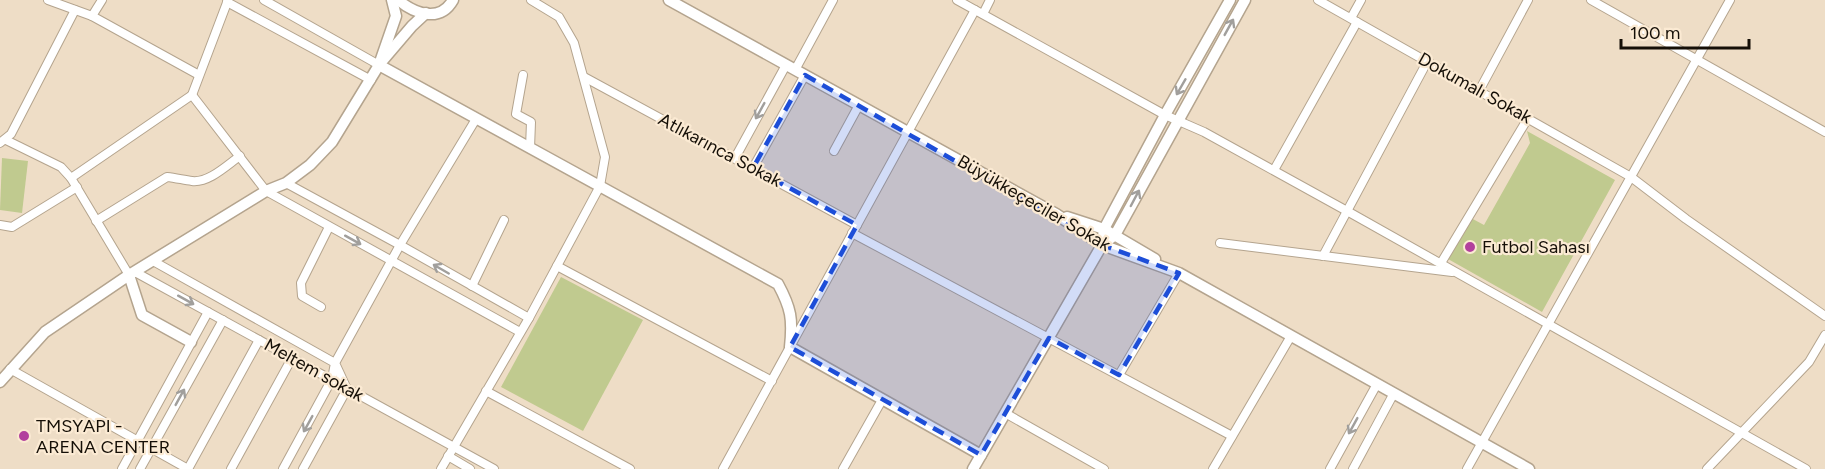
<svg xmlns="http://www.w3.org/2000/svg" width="1825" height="469" viewBox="0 0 1825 469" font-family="Figtree,sans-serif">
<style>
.green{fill:#c0ca8f}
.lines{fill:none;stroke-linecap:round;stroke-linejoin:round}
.street-casing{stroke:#b4a48e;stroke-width:10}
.secondary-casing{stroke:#b4a48e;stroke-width:13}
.street{stroke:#fff;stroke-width:8}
.secondary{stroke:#fff;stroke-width:10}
.oneway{stroke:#a19f9c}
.marked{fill:#1d4ed8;fill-opacity:0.2;stroke:#1d4ed8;stroke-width:4.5;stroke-dasharray:12 8;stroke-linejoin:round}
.poi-dot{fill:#b2419d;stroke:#fbead3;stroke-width:2}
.labels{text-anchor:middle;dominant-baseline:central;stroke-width:4.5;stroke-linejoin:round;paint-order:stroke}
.street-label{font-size:18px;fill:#150f07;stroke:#fbead3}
.poi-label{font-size:18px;fill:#150f07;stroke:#fbead3;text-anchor:start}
</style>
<rect width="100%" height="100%" fill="#eeddc6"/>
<g class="green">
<path d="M1527,131L1615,180L1542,312L1448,259L1471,218L1484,225L1530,143Z"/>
<path d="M2,158L28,161L22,213L0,210Z"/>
<path d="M561,277L643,320L583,431L501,387Z"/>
</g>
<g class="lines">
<defs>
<g id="street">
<path d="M48,0L92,16L199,75"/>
<path d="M264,0L379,65"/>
<path d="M957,0L1165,115L1204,132L1347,211L1806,469"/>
<path d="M1318,0L1631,177L1686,219L1825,316"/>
<path d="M1591,0L1825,132"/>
<path d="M227,2L371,80"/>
<path d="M983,14L990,0"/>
<path d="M92,16L102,0"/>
<path d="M1351,18L1361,0"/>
<path d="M795,70L833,0"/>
<path d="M523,75L516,114L531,122L530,148"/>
<path d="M584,77L857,225"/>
<path d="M1479,91L1528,0"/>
<path d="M192,95L228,0"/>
<path d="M6,140L61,167L71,178"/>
<path d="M0,143L11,134L75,10"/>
<path d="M834,151L859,105"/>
<path d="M735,158L786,65"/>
<path d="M753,168L805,75"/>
<path d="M1274,170L1357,22"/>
<path d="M286,183L400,245L529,318"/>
<path d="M96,221L167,177C176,178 184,180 192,181C209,183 227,165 240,156"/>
<path d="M0,225L12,227L77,187"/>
<path d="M852,233L1232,436"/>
<path d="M1220,243L1452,272"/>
<path d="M1323,256L1427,62"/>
<path d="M153,261L335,363L332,379L283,469"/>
<path d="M1441,263L1528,118"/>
<path d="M557,266L772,381"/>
<path d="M135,272L494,469"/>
<path d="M129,275L71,178L192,95L266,191L520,332"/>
<path d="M472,286L504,220"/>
<path d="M321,307L302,296L301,283L329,227"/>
<path d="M10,369L188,469"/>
<path d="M1119,375L1179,273"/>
<path d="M486,391L630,469"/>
<path d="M1005,413L1104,469"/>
<path d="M448,456L470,469"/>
<path d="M122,469L208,312"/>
<path d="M140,469L223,320"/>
<path d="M188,469L259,340"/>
<path d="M231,469L292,358"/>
<path d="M303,469L347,389L335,363L400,245L476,119"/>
<path d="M441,469L529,318L600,186L605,157L574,43L559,17L531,0"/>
<path d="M723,469L975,10"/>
<path d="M843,469L882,400"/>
<path d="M1213,469L1291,336"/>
<path d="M1330,469L1377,384"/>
<path d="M1353,469L1394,393"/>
<path d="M1467,469L1730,0"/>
<path d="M1707,469L1809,362L1825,335"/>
</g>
<g id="secondary">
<path d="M398,0C415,14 440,23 453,0"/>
<path d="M669,0L1056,214L1102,245L1179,273L1529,469"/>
<path d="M383,60L412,26L426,13"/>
<path d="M379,65L778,284C791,308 793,319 790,347L981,455"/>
<path d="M1067,217L1104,229L1155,259"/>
<path d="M1102,245L1115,235L1245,0"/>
<path d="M129,275L142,315L191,342"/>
<path d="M0,382L45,332L129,275L266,191L286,183L310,165L332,142L379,65L396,16L392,0"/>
<path d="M973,469L1102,245L1104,229L1165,115L1230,0"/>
</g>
</defs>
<use href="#street" class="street-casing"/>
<use href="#secondary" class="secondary-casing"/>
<use href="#street" class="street"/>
<use href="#secondary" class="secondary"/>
</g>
<defs><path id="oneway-shaft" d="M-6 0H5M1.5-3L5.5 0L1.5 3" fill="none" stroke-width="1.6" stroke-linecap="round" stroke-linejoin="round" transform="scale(1.5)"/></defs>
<g class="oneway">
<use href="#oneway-shaft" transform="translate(1229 27) rotate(-61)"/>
<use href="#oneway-shaft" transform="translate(1181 87) rotate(120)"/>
<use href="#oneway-shaft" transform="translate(760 111) rotate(119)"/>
<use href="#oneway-shaft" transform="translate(1135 198) rotate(-62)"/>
<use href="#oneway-shaft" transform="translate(353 240) rotate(29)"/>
<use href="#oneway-shaft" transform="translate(441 269) rotate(-150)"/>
<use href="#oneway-shaft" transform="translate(186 300) rotate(29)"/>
<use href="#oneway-shaft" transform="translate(180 397) rotate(-61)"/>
<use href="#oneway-shaft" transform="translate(308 424) rotate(119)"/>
<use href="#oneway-shaft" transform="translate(1353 426) rotate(119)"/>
</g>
<path class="marked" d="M805,75L1102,245L1179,273L1119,375L1049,338L981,455L790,347L857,225L753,168Z"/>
<g class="poi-dot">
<circle cx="1470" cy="247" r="6"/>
<circle cx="24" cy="436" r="6"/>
</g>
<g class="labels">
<g class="street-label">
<text transform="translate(1475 88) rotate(29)">Dokumalı Sokak</text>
<text transform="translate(720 150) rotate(28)">Atlıkarınca Sokak</text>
<text transform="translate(1034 203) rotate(30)">Büyükkeçeciler Sokak</text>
<text transform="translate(314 370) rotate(29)">Meltem sokak</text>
</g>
<g class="poi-label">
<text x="1482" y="247">Futbol Sahası</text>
<text x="36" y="426">TMSYAPI -<tspan x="36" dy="21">ARENA CENTER</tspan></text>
</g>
</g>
<path d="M1621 39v9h128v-9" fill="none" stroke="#150f07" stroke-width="3"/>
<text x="1630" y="39" font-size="18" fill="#150f07" stroke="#fbead3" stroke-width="4.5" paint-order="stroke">100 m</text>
</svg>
